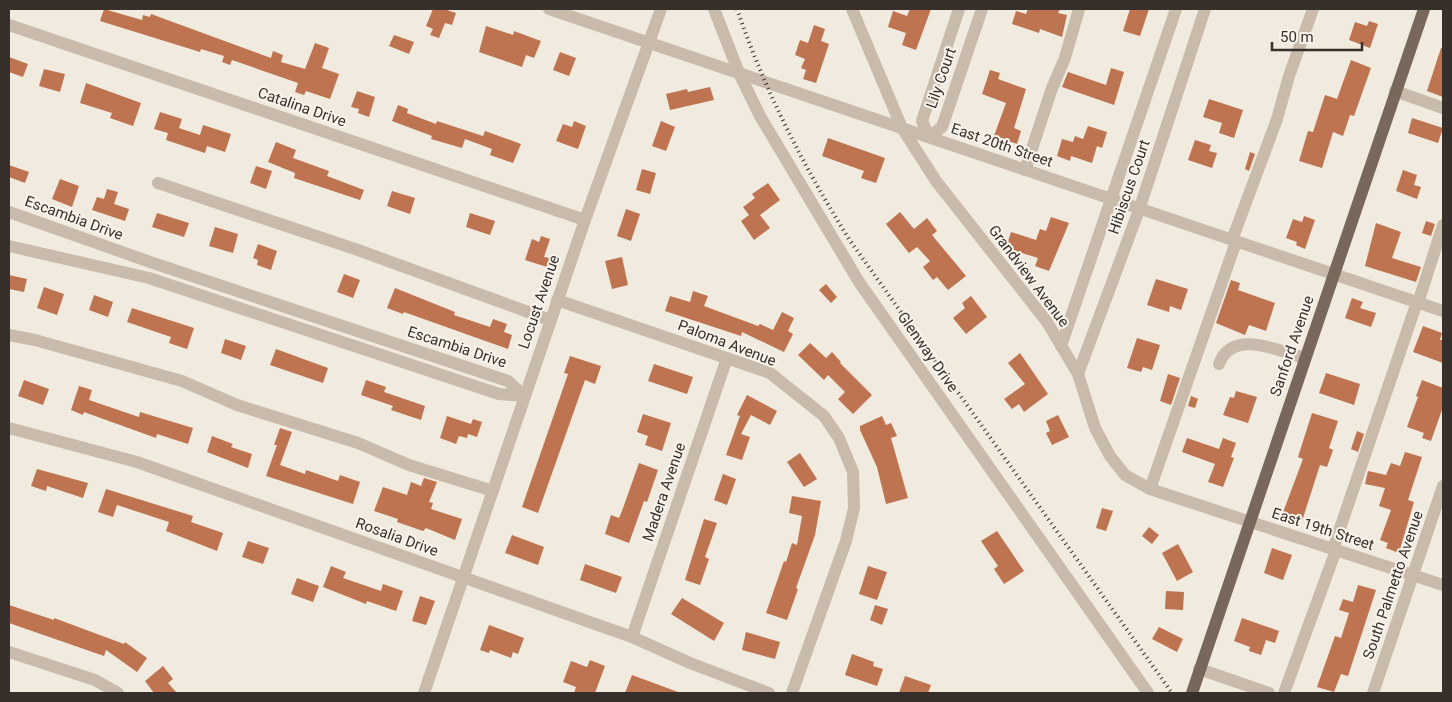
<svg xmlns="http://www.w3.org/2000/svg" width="1452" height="702" viewBox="0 0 1452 702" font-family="Roboto,sans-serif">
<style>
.building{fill:#be7450}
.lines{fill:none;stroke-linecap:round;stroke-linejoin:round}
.minor{stroke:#c9bbab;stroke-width:12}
.major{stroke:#78685c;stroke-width:12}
.rail{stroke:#372f2a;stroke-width:4;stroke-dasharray:1 4;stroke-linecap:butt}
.labels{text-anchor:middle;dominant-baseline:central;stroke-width:4;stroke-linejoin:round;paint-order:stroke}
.street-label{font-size:15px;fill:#372f2a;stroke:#f9f4eb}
</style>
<rect width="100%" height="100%" fill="#f1eadf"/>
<g class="building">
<path d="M104,9L142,20L143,15L150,17L151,14L271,58L273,51L283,55L281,62L305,69L315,43L329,48L322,68L339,74L330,99L306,91L304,95L295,92L298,83L232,60L230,65L222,62L224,56L201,49L200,52L100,21Z"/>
<path d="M433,9H444L456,13L452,25L445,23L439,38L430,35L433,29L426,26Z"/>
<path d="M910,9H931L916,50L902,45L906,33L888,27L893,11L907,16Z"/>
<path d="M1028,9H1060L1058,13L1067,15L1062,37L1040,29L1039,33L1012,24L1016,11L1026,14Z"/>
<path d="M1130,9H1149L1140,36L1123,31Z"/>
<path d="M1369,21L1378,24L1370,48L1349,40L1355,22L1367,26Z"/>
<path d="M814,25L825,29L821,41L829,44L816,83L803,79L806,70L801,68L805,59L795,55L800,40L808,43Z"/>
<path d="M486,26L513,35L514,31L541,41L534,58L526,55L522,67L479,52Z"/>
<path d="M394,35L414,42L409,54L389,46Z"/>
<path d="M1441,48H1443V97L1427,91Z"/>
<path d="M560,52L576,58L569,76L553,70Z"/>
<path d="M9,57L28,64L23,77L9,72Z"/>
<path d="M1351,60L1371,68L1354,116L1350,115L1343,136L1333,132L1322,168L1299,161L1308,131L1313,132L1325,95L1337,99Z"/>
<path d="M1111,68L1124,72L1114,105L1062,87L1068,72L1106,85Z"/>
<path d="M44,69L65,74L60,92L39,86Z"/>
<path d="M990,70L1000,73L998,79L1026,89L1014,128L1021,131L1017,144L994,136L1006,103L982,94Z"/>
<path d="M86,83L141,103L133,126L110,118L112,113L80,103Z"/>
<path d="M710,87L714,100L670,110L666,94L687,89L688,92Z"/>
<path d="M357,91L375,97L369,117L358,113L359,109L351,107Z"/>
<path d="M1209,99L1243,110L1234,138L1219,133L1222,123L1203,117Z"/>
<path d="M398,105L408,109L407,113L436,124L437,121L483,136L485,131L521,144L513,163L490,155L492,149L465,139L462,148L431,139L432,136L392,121Z"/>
<path d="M160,112L182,119L179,128L200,135L203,125L231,134L225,152L207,146L205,153L166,140L168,133L154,129Z"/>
<path d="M1412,118L1443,128L1438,143L1408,133Z"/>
<path d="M574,121L586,126L578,149L556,141L563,124L572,127Z"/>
<path d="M661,121L675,127L666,151L652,146Z"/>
<path d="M1088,126L1107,132L1102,148L1097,146L1092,163L1071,156L1070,161L1057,156L1062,139L1073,142L1075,136L1083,139Z"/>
<path d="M828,138L885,158L876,183L861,178L864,171L822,156Z"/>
<path d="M1195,140L1211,145L1209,151L1217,153L1212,168L1188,160Z"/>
<path d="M276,142L296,150L293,158L329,171L327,176L364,190L360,200L294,178L295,173L268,162Z"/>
<path d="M1250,152L1255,154L1249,171L1245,169Z"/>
<path d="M9,165L29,172L25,183L9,177Z"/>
<path d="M256,166L272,171L266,189L250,183Z"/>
<path d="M642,169L656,173L650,194L636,190Z"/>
<path d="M1403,170L1417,175L1414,185L1421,187L1417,199L1396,191Z"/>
<path d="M60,179L79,186L72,207L52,199Z"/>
<path d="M768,183L780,200L760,215L770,228L754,240L741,221L749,215L743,207L755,198L752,194Z"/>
<path d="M107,189L118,192L114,204L129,209L125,221L92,210L97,197L104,199Z"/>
<path d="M392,191L415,198L410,214L387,206Z"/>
<path d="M626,209L640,214L631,241L617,236Z"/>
<path d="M900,212L914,229L927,218L937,231L932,235L966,276L948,290L937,277L933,280L923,267L930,261L917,247L909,253L886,224Z"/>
<path d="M157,213L189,223L184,237L152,227Z"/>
<path d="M470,213L495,221L490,235L466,227Z"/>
<path d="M1304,216L1315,220L1305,249L1296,245L1297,242L1286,238L1293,219L1302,222Z"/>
<path d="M1051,217L1069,223L1049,271L1035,266L1038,258L1006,248L1011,232L1036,240L1040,229L1046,231Z"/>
<path d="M1426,221L1435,224L1431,236L1422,233Z"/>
<path d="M1376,223L1401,232L1392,258L1421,267L1416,282L1365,266Z"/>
<path d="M215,227L238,234L233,253L209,246Z"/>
<path d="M541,236L550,239L544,257L550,258L547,267L525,260L532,239L539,242Z"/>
<path d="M258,244L277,251L271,270L257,265L258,260L253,258Z"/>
<path d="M622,257L628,285L612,289L605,261Z"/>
<path d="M344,274L360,280L353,298L337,292Z"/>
<path d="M9,275L27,279L24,292L9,289Z"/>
<path d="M1156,279L1188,289L1181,310L1170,306L1169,312L1147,305Z"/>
<path d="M1231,280L1240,283L1238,290L1275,303L1266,331L1249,325L1245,335L1216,323Z"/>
<path d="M826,284L837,297L831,303L819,290Z"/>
<path d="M44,287L64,294L57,315L37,308Z"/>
<path d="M395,288L455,312L454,315L490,327L493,319L507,324L504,332L512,335L508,349L404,312L403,314L387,308Z"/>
<path d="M693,291L708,296L704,306L758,326L760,324L773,330L782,312L794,318L788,331L793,334L784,352L742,332L741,336L665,311L670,296L690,302Z"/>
<path d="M94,295L113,302L108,317L89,310Z"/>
<path d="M971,296L987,317L966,334L953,318L965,308L962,303Z"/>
<path d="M1352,298L1363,302L1360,308L1376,313L1371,327L1345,318Z"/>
<path d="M132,308L194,328L187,349L169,343L171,337L127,322Z"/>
<path d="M1423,326L1442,333L1440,340H1443V363L1413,352Z"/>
<path d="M1137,338L1160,345L1152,370L1143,367L1141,372L1127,368Z"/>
<path d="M225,339L246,346L241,360L221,353Z"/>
<path d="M810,343L826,358L832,352L841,362L840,363L872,395L853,414L838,399L845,392L828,375L824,380L798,355Z"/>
<path d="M276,349L328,368L323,383L270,365Z"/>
<path d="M1020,353L1048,394L1024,412L1019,404L1012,409L1004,399L1025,384L1008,363Z"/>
<path d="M570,356L601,366L595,384L585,380L538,513L522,507L568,374L564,373Z"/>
<path d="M654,364L693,377L687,394L648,381Z"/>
<path d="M1326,373L1360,384L1354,405L1319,393Z"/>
<path d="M1168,374L1180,378L1171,405L1160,401Z"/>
<path d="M24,380L49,389L43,405L18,396Z"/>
<path d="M366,380L386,387L384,392L425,406L421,420L391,410L393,406L361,395Z"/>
<path d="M1422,380L1443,388V407L1431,441L1422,438L1424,433L1407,427L1418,397L1416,396Z"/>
<path d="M79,386L92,390L89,400L139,417L140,412L193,428L188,444L157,434L156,438L84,412L83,415L71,410Z"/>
<path d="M1236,391L1257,397L1248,423L1223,415L1230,397L1234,398Z"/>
<path d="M747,395L777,411L770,425L751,415L741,434L750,437L742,460L726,455L740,416L737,415Z"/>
<path d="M1191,396L1198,399L1195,408L1188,406Z"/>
<path d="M1312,413L1338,421L1329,448L1333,450L1327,467L1320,465L1302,521L1282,515L1303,459L1298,457Z"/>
<path d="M643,414L671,423L662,451L645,445L648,436L637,432Z"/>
<path d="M1058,415L1069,437L1052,445L1046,433L1050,431L1046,421Z"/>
<path d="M447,416L471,424L473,419L482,422L477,437L468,434L467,438L459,436L456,444L440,438Z"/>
<path d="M882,416L886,425L891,423L897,436L891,438L908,498L886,504L877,467L860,430V426Z"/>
<path d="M280,428L292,432L280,465L305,474L306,470L338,481L340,475L360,482L353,504L266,476L277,445H274Z"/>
<path d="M1357,431L1364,434L1358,452L1351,449Z"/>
<path d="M212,436L233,444L231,447L252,454L248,468L207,452Z"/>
<path d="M1187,438L1219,449L1223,438L1236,443L1231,457L1234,458L1223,487L1208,482L1215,464L1182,452Z"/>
<path d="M1405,452L1422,457L1408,500L1414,502L1399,553L1386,548L1388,543L1380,540L1391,510L1379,506L1385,488L1365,484L1368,471L1386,475L1391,463L1400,466Z"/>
<path d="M800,453L817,479L804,487L787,462Z"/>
<path d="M639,463L658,470L647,502L644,501L629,543L605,534L611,515L619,518L622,511Z"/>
<path d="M37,469L88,483L83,498L47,486L46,491L31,486Z"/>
<path d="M723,474L736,479L727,505L714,500Z"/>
<path d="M424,478L437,482L429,502L433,503L431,509L462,519L455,540L426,528L423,531L397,522L398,519L374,511L383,487L407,495L411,482L421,486Z"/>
<path d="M106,489L193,516L191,522L223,533L217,551L166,531L169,522L117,505L113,517L98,512Z"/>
<path d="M792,496L821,501L815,535L796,588L798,589L787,620L766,613L784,561L786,562L792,543L797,545L802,516L789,513Z"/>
<path d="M1102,508L1113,511L1106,531L1096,528Z"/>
<path d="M704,519L717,523L705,557L709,559L700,585L685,580Z"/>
<path d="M1149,527L1159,535L1152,544L1142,536Z"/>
<path d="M997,531L1024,571L1004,584L994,569L998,566L981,541Z"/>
<path d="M512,535L544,547L538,565L505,553Z"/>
<path d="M248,541L269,548L263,564L242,557Z"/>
<path d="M1178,544L1193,572L1177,581L1162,553Z"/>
<path d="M1272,548L1292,555L1283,580L1264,573Z"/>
<path d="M585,564L622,577L616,593L580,580Z"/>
<path d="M331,566L346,572L343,578L381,591L383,584L403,591L396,611L367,601L366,604L323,587Z"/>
<path d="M868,566L887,572L877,600L859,594Z"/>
<path d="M297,578L319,586L313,602L291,594Z"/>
<path d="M1358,585L1376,590L1348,676L1341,674L1334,692L1317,687L1335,636L1341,638L1349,613L1339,610L1343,599L1353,602Z"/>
<path d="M1166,591L1184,592L1183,610L1165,609Z"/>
<path d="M420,596L435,601L426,625L412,621Z"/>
<path d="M682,598L724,623L714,641L671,614Z"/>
<path d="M9,605L54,620V618L124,644L125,642L147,658L137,672L106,650L104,656L9,623Z"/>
<path d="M875,605L888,609L882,625L870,620Z"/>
<path d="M1242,618L1279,631L1275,643L1266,640L1261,655L1249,651L1250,647L1234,641Z"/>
<path d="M489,625L524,638L518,654L513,652L511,658L490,650L489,653L480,650Z"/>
<path d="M1159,627L1183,639L1177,652L1152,639Z"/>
<path d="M746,632L780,642L775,659L742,650Z"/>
<path d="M852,654L874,662L873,666L883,669L877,686L845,675Z"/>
<path d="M590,660L605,666L595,693H574L576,687L563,682L571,661L587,667Z"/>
<path d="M163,666L173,679L168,683L177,693H154L145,681Z"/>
<path d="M632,675L678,692L677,693H625Z"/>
<path d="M905,676L931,685L928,693H899Z"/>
</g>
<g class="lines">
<g class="minor">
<path d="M549,9L1443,311"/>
<path d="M714,9L739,73L760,116L859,282L1148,693"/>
<path d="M852,9L902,128L936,181L1047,322L1078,374L1095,428L1110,456L1125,475L1150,489L1443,585"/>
<path d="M959,9L922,121L929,137L942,127L982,9"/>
<path d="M9,25L585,220"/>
<path d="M1395,91L1443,108"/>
<path d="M1025,170L1052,88L1065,58L1079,9"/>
<path d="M158,183L358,250L550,320"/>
<path d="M9,212L153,263L508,381L524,396"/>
<path d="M1232,240L1277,119L1289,76L1313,9"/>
<path d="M9,246L149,278L499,394L524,396"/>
<path d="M557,300L770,373L824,416L839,438L853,472L854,508L846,541L792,693"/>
<path d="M1418,303L1443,225"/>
<path d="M9,335L35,340L182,381L237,405L358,443L409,465L493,491"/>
<path d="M1061,346L1176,9"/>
<path d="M1219,364C1232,328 1279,351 1305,358"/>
<path d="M1078,374L1139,210L1205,9"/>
<path d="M9,428L137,462L632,637L690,663L769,693"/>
<path d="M1150,489L1236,242"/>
<path d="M1333,549L1417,302"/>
<path d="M632,637L727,358"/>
<path d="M9,652L95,680L118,693"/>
<path d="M1199,669L1269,693"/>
<path d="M424,693L585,220L661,9"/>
<path d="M1284,693L1336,550"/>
<path d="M1373,693L1443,486"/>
</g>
<path class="major" d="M1192,693L1424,9"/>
<path class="rail" d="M737,9C765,91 804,168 851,242L1172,693"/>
</g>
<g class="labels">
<g class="street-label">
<text transform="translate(941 78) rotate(-71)">Lily Court</text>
<text transform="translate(302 107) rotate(19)">Catalina Drive</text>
<text transform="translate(1002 145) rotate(19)">East 20th Street</text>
<text transform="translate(1129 187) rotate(-71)">Hibiscus Court</text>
<text transform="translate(74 218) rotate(20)">Escambia Drive</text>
<text transform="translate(1029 276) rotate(53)">Grandview Avenue</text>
<text transform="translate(539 302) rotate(-71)">Locust Avenue</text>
<text transform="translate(727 343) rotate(21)">Paloma Avenue</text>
<text transform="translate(1292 346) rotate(-71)">Sanford Avenue</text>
<text transform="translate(457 347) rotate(18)">Escambia Drive</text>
<text transform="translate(928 352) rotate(55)">Glenway Drive</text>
<text transform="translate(664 492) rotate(-71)">Madera Avenue</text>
<text transform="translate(1323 529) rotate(18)">East 19th Street</text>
<text transform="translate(397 537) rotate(20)">Rosalia Drive</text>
<text transform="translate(1393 585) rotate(-71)">South Palmetto Avenue</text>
</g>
</g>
<rect width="1452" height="702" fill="none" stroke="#372f2a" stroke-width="20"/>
<path d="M1272 42v8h90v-8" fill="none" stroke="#372f2a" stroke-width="2.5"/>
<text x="1280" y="42" font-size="15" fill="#372f2a" stroke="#f9f4eb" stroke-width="4" paint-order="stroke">50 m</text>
</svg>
